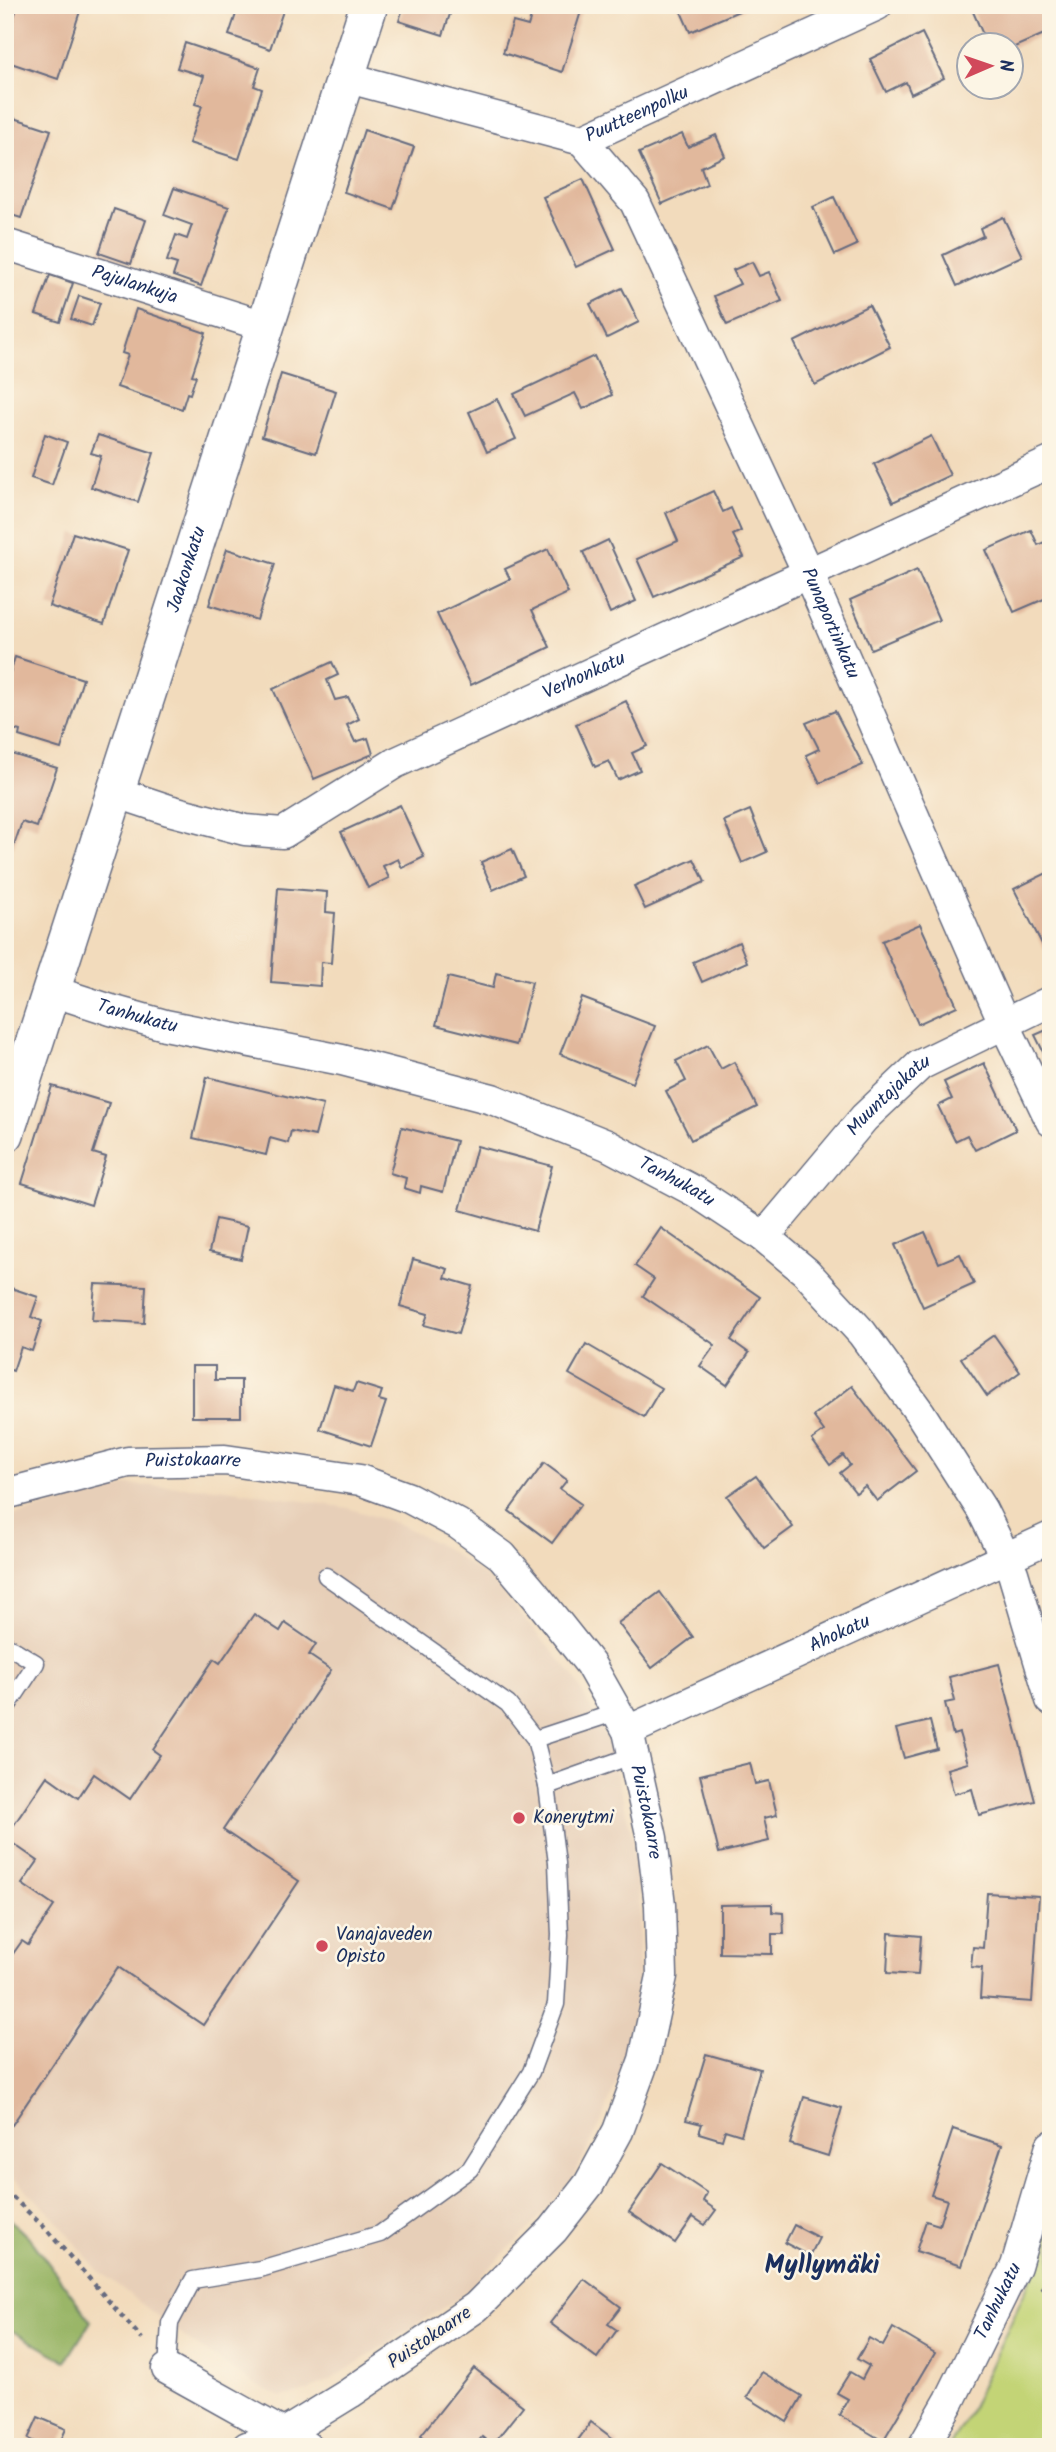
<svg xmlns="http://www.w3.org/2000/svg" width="1056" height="2452" viewBox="0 0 1056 2452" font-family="Kalam,sans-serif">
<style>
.built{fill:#e7cfb8}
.green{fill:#c3d476;stroke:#6f826a;stroke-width:2}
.forest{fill:#9ab667;stroke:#5a7262;stroke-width:2}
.building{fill:#e1b89c}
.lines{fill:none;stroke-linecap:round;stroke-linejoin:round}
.service-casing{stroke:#666b7f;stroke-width:19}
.minor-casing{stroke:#666b7f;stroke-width:33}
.tertiary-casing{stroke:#666b7f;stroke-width:40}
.path{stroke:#666b7f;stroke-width:4.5;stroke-dasharray:5 5;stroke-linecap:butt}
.service{stroke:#fff;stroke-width:16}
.minor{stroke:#fff;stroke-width:30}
.tertiary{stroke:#fff;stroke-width:37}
.poi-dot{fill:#d1495b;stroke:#fcf5e5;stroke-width:2.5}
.labels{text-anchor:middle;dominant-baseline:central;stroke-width:5;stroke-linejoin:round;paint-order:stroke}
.street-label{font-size:19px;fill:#1b2f5e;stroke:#fcf5e5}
.poi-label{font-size:19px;fill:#1b2f5e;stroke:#fcf5e5;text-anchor:start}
.district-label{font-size:26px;font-weight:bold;fill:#1b2f5e;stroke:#fcf5e5}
</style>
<rect width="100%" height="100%" fill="#fcf5e5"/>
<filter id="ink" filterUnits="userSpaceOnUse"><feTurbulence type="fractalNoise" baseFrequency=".0143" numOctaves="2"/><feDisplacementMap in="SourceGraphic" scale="14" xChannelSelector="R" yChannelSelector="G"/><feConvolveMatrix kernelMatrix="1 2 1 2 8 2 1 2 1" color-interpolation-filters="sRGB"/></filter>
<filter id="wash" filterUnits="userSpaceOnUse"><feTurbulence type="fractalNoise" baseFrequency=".00686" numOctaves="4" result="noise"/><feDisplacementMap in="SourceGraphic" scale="28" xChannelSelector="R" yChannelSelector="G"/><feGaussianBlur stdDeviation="1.57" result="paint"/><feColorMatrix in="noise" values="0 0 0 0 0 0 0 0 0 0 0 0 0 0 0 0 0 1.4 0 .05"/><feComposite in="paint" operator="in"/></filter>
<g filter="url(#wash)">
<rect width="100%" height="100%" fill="#f2dbbc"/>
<path class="built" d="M129,1485L220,1488L348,1508L401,1525L445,1548L490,1580L573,1675L608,1741L631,1831L640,1909L638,1983L625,2060L601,2122L573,2178L529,2229L458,2298L335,2377L308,2391L281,2397L254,2384L191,2342L98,2270L53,2216L5,2169V1518Z"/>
<path class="green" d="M1051,2204V2447H949L969,2412L1040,2259Z"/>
<path class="forest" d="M5,2215L32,2241L91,2321L66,2361L5,2327Z"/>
<g id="blocks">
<g class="building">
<path d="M18,5H82L58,79L5,61V44Z"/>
<path d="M239,5H285L270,49L229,35Z"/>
<path d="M404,5H453L443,35L399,21Z"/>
<path d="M535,5H583L562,72L503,53L513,22L528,26Z"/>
<path d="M678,5H753L690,32Z"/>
<path d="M970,5H1051V31L1010,49V46H988Z"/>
<path d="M922,33L944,78L911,94L906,82L886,92L870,59Z"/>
<path d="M185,43L260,68L254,86L262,89L239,159L189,143L202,106L195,104L204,76L177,68Z"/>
<path d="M5,115L51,130L21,218L5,213Z"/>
<path d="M364,130L414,147L393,209L344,192Z"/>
<path d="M682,134L688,147L716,135L725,156L701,167L707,184L662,204L639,153Z"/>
<path d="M583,179L615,249L576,267L543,197Z"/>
<path d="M174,188L229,207L201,286L173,276L177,264L167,261L176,235L187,239L192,225L164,215Z"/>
<path d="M834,197L857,245L835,255L813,207Z"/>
<path d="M114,209L146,220L131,264L99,253Z"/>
<path d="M1003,217L1022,256L957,286L943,255L983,236L980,228Z"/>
<path d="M752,262L759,276L769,272L782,301L727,325L714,296L740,284L733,270Z"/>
<path d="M50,275L73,283L60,322L36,314Z"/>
<path d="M622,288L639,322L607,338L590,304Z"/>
<path d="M79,296L100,303L92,326L71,319Z"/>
<path d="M869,305L890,347L815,385L794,342Z"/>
<path d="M136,309L206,333L192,375L196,376L190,394L187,393L182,409L117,387L128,355L122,353Z"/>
<path d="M594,356L612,395L583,409L575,393L525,416L514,394Z"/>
<path d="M281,374L336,391L316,453L262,436Z"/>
<path d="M497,399L516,439L487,452L469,412Z"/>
<path d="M45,434L67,442L52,485L31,478Z"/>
<path d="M98,435L154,453L138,502L91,487L101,456L91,453Z"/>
<path d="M931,436L950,475L893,502L874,464Z"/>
<path d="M713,491L723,512L731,508L741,531L733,535L744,557L654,597L637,559L678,541L666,513Z"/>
<path d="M1031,530L1038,545L1051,539V596L1014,612L986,550Z"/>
<path d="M73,533L128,550L104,624L49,606Z"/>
<path d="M608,540L636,601L610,613L583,552Z"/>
<path d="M227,549L275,564L257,620L209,605Z"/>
<path d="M548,549L568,593L532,610L550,647L471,685L437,614L510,579L505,569Z"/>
<path d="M917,570L939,620L871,649L850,600Z"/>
<path d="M15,657L83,679L61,749L19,736L20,731L5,727V689Z"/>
<path d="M332,662L338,675L327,680L335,700L348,697L359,719L347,725L355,742L368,738L373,754L314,779L273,689Z"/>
<path d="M626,701L647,746L632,753L640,770L618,780L609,761L595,767L576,724Z"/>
<path d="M835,711L863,765L820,783L806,755L819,749L806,723Z"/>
<path d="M5,752L57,768L37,827L22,822L13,848L5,846Z"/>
<path d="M400,805L424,857L402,868L398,859L383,866L389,878L368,888L341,832Z"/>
<path d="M750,810L767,852L742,863L724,821Z"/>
<path d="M512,849L524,876L493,890L481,862Z"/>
<path d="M694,859L705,882L645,909L634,886Z"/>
<path d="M1051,871V945L1044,948L1014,889Z"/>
<path d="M278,888L327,892L326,912L335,913L331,963L321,962L320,986L271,982Z"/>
<path d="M920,924L957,1006L918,1024L882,941Z"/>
<path d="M739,942L747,962L702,982L693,962Z"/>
<path d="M496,973L532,982L516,1045L436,1025L448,977L493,988Z"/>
<path d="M582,998L655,1026L632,1083L560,1054Z"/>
<path d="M1051,1028V1067L1035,1035Z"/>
<path d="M708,1045L721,1069L734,1062L757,1107L691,1140L666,1091L686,1081L676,1061Z"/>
<path d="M984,1063L1016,1130L975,1150L967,1135L955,1141L938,1106L952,1099L944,1082Z"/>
<path d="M207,1077L323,1105L315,1136L291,1131L288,1143L270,1138L266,1155L193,1138Z"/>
<path d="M52,1086L109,1103L93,1153L106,1157L91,1205L22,1183Z"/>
<path d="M402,1127L456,1141L443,1192L421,1186L420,1193L404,1188L406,1178L390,1173Z"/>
<path d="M477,1146L552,1166L535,1231L460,1210Z"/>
<path d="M216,1219L248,1226L241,1259L209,1252Z"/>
<path d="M661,1228L760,1297L731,1340L749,1353L727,1385L700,1366L715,1345L643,1296L654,1279L635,1266Z"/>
<path d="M925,1232L939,1263L960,1254L974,1284L923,1307L895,1245Z"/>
<path d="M413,1259L448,1269L445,1278L472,1286L458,1334L424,1325L428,1314L400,1306Z"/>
<path d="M95,1284L146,1286L144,1323L92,1320Z"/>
<path d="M5,1286L38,1297L31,1317L42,1321L32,1351L21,1347L13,1371L5,1368Z"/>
<path d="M994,1335L1020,1372L987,1396L961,1358Z"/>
<path d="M586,1344L661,1388L644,1417L569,1374Z"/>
<path d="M192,1366H215V1380H241V1417H192Z"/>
<path d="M356,1383L382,1391L379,1400L386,1402L371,1446L320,1429L334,1385L353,1391Z"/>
<path d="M852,1386L916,1471L877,1501L865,1486L856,1493L840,1473L850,1465L843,1455L830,1465L812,1440L824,1431L813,1416Z"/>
<path d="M544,1463L567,1480L560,1489L581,1504L552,1543L509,1511Z"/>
<path d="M756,1476L793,1527L764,1548L727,1496Z"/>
<path d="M660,1592L693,1637L652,1668L618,1623Z"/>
<path d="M254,1614L280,1631L285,1623L316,1644L309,1655L331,1670L223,1830L299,1881L203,2025L118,1967L12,2125L5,2120V1965L22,1941L28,1945L54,1906L22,1884L38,1861L5,1838L47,1776L78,1798L94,1774L130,1799L160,1755L153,1750L214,1659L220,1663Z"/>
<path d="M999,1664L1035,1801L979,1815L972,1789L954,1794L947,1769L968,1763L959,1733L953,1735L945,1703L955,1701L949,1677Z"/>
<path d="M930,1721L937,1749L904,1758L896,1729Z"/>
<path d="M750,1763L755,1784L769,1781L777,1815L764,1818L769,1841L719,1853L700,1775Z"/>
<path d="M987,1893L1039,1896L1032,2002L980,1998L982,1968L971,1967L973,1947L983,1948Z"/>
<path d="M772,1904V1912L783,1913L784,1934H772V1954L720,1953V1905Z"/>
<path d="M889,1933L921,1936L918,1975L887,1973Z"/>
<path d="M706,2054L760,2069L741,2135L725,2130L722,2140L699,2133L702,2124L686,2120Z"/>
<path d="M804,2097L842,2108L828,2156L790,2144Z"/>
<path d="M953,2129L1002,2145L961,2266L916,2251L926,2221L939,2225L947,2200L931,2195Z"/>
<path d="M662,2163L707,2193L703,2201L716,2210L705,2225L693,2217L675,2243L629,2212Z"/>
<path d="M794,2225L819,2238L810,2256L785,2243Z"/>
<path d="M584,2279L621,2307L608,2324L617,2330L597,2358L550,2323Z"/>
<path d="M893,2328L935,2353L883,2441L839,2415L848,2399L837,2393L850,2372L862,2379L869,2366L857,2359L869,2338L883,2346Z"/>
<path d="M474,2368L523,2406L492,2445L482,2437L474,2447H435L421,2435Z"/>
<path d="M762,2372L802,2396L787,2422L747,2397Z"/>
<path d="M38,2417L66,2429L58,2447H45L28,2439Z"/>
<path d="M591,2422L619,2443L616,2447H573Z"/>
</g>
</g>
</g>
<g filter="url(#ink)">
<use href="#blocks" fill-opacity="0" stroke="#666b7f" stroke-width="2"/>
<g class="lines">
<defs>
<g id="service">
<path d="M5,1644L36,1663L5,1710"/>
<path d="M535,1739L617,1712"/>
<path d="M547,1786L634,1755"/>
<path d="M167,2369L170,2323L193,2280L260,2269L380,2234L470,2169L531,2072L556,2004L560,1935L557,1863L547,1786L535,1739L508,1704L326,1576"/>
</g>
<g id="minor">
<path id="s1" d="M345,77L582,140L877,5"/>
<path id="s2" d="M582,140L635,202L808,573L1004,1023L1051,1121"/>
<path id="s3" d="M5,244L267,327"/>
<path id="s4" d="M115,792L169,810L245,830L283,833L395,763L1051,462"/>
<path id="s5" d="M52,991L111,1010L165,1025L342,1060L492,1099L607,1145L696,1192L764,1237L806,1272L862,1333L920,1413L982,1510L1013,1573L1051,1700"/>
<path id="s6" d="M764,1237L864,1118L920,1065L1051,1001"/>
<path id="s7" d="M5,1494L128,1462L225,1460L360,1480L409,1498L458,1524L502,1556L535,1595L590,1664L628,1731L652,1838L660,1905L662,1976L644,2060L618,2131L589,2184L553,2230L476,2307L350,2393L285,2433L247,2447"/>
<path id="s8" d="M628,1731L1051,1537"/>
<path d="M167,2369L307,2447"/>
<path id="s9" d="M923,2447L950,2400L1016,2266L1051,2146"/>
</g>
<g id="tertiary">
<path id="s10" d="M5,1134L369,5"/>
</g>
</defs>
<use href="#service" class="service-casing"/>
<use href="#minor" class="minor-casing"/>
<use href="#tertiary" class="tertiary-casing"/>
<g class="path">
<path d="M5,2190L45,2228L142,2339"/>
<path d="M1041,2286L1051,2295"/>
</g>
<use href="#service" class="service"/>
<use href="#minor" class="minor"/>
<use href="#tertiary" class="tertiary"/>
</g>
</g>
<g class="poi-dot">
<circle cx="519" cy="1818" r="7"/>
<circle cx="322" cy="1946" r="7"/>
</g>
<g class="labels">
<g class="street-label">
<text stroke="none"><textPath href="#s1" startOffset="306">Puutteenpolku</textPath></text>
<text stroke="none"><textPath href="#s3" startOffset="136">Pajulankuja</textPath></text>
<text stroke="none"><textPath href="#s10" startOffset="593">Jaakonkatu</textPath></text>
<text stroke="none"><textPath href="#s2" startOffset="546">Punaportinkatu</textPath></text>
<text stroke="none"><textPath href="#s4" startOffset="514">Verhonkatu</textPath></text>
<text stroke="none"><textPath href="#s5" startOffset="89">Tanhukatu</textPath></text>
<text stroke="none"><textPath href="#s6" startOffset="189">Muuntajakatu</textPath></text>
<text stroke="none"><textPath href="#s5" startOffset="656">Tanhukatu</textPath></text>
<text stroke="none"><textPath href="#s7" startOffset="192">Puistokaarre</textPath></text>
<text stroke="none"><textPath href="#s8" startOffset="233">Ahokatu</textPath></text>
<text stroke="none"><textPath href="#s7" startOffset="822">Puistokaarre</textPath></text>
<text stroke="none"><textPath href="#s9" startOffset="164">Tanhukatu</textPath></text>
<text transform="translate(430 2338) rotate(-34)">Puistokaarre</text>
</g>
<g class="poi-label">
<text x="533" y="1818">Konerytmi</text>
<text x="336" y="1935">Vanajaveden<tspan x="336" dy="22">Opisto</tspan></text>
</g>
<g class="district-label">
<text x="822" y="2266">Myllymäki</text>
</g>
</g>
<rect width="1056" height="2452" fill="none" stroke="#fcf5e5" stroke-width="28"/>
<g transform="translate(990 66) rotate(88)"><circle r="33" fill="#fcf5e5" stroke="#a2a6af" stroke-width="2"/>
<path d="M0-5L12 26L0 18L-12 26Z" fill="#d1495b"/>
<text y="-10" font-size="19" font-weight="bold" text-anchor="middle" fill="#1b2f5e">N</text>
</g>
</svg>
